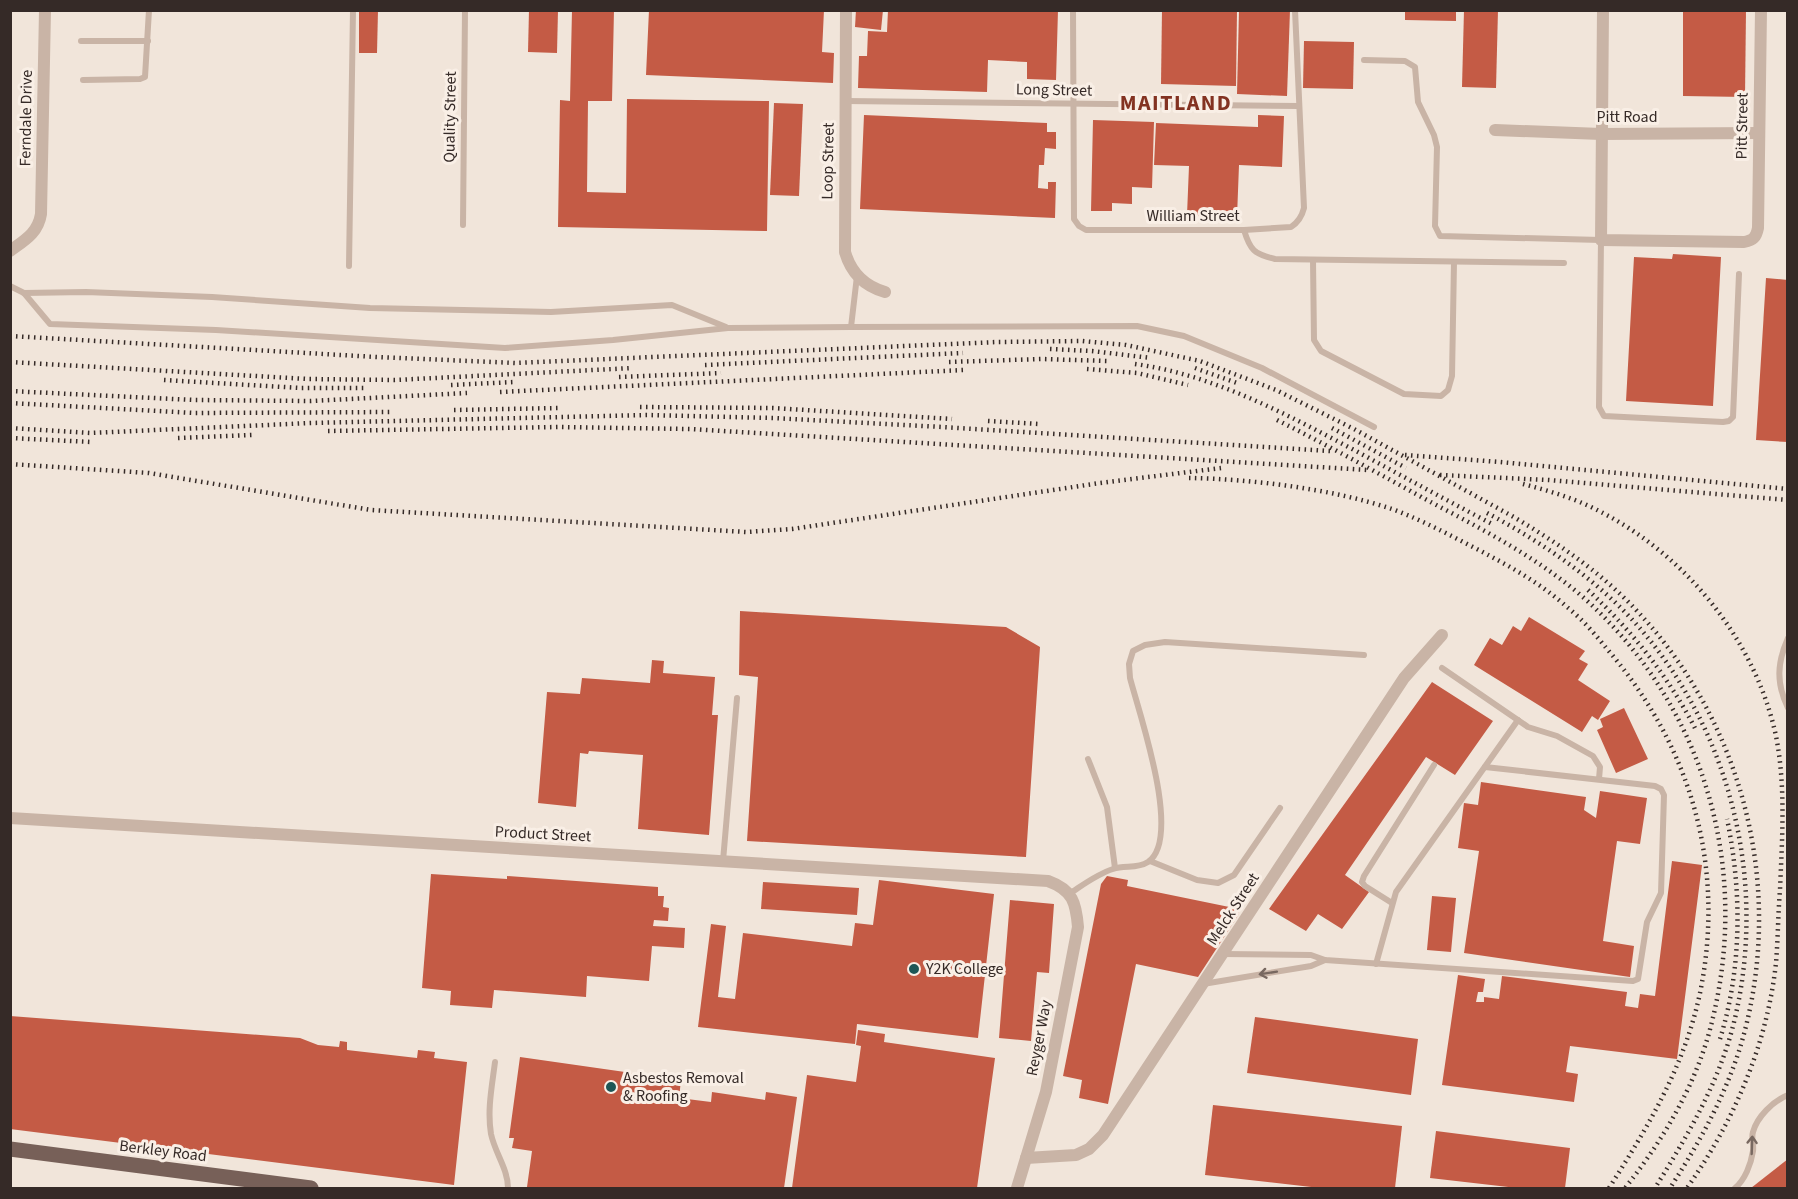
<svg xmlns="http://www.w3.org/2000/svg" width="1798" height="1199" viewBox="0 0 1798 1199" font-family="'Source Sans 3',sans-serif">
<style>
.building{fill:#c45b45}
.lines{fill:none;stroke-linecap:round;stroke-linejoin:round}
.service{stroke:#c9b4a6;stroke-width:6}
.minor{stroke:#c9b4a6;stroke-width:12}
.primary{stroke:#776058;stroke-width:15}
.rail{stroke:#352a27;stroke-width:4.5;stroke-dasharray:1.5 4.5;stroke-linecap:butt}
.oneway{stroke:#786860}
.poi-dot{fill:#1d5656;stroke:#f9efe6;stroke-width:2}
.labels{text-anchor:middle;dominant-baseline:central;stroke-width:6;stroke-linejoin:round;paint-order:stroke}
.street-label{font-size:16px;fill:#352a27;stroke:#f9efe6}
.poi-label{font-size:16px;fill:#352a27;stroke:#f9efe6;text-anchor:start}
.district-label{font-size:22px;font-weight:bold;letter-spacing:1.5px;fill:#833221;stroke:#f9efe6}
</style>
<rect width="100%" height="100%" fill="#f1e5da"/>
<g class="building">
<path d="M359,10H378L377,53H359Z"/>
<path d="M529,10H558L557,53L528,52Z"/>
<path d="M572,10H614L612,101H588L587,192L626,193L627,99L769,101L767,231L558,227L560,100L570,101Z"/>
<path d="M649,10H824L822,52L834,53L833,83L646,75Z"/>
<path d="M856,10H883L881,30L855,27Z"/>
<path d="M888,10H1058L1056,80L1027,79V62L988,60L987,92L858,88L859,56H867L868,31L887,32Z"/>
<path d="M1162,10H1237L1236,86L1161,84Z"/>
<path d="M1239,10H1290L1287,96L1237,94Z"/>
<path d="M1405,10H1456V21L1405,20Z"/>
<path d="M1464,10H1498L1496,88L1462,87Z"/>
<path d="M1683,10H1746L1745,97L1683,96Z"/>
<path d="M1304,41L1354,42L1353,89L1303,88Z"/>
<path d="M774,103L803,104L799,196L770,195Z"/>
<path d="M864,115L1047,123V132H1056V149L1045,148L1044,165H1039L1038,188L1048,189V182H1056L1055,218L860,209Z"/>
<path d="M1258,115L1284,116L1282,167L1239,165L1237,217L1187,215L1189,166L1154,165L1156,123L1258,127Z"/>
<path d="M1093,120L1154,122L1152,188L1132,187V204L1112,203V211H1091Z"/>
<path d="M1673,254L1721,257L1713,406L1626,401L1634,257L1672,259Z"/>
<path d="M1766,278L1788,280V442L1756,440Z"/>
<path d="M740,611L1006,627L1040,647L1026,857L747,841L758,677L739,675Z"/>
<path d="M1529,617L1585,651L1579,659L1588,664L1578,680L1610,701L1598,720L1592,716L1582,732L1474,665L1490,638L1502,645L1513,626L1521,631Z"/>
<path d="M652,660L664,661L663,673L715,677L712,715H718L709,835L638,829L643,755L589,751L588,754L580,753L576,807L538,803L547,692L580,694L582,678L650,683Z"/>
<path d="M1432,682L1493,721L1455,775L1426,757L1345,875L1369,892L1342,929L1318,914L1306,931L1269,909Z"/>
<path d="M1624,708L1648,759L1616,773L1597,730L1603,727L1600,719Z"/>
<path d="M1481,782L1586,797L1584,810L1596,818L1600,791L1647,798L1640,844L1617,841L1603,941L1634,946L1630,977L1464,953L1479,851L1458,848L1464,803L1478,805Z"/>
<path d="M1672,861L1702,865L1677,1059L1570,1046L1566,1072L1578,1074L1574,1102L1442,1085L1458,975L1485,979L1483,992H1478L1476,1002H1484V997L1499,999L1502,976L1627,992L1625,1006L1638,1008L1640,994L1655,996Z"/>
<path d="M431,874L507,879V876L658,887V896H664L663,907L669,908L668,921L654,920L653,926L685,928L684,948L652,946L649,981L587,976L586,997L494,990L492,1008L450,1005L451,991L422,988Z"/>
<path d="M1107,876L1128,880L1127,886L1239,909V914L1198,977L1136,964L1108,1104L1079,1098L1082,1080L1063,1076L1101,884Z"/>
<path d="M879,880L994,894L978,1038L857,1024L855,1044L698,1027L711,924L726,926L718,997L735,999L743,933L852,946L855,923L873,925Z"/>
<path d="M763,882L859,888L857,915L761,909Z"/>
<path d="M1432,896L1456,898L1451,952L1427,950Z"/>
<path d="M1010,900L1054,904L1049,973L1037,972L1031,1041L999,1038Z"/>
<path d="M10,1016L300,1038L318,1045L339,1047L340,1041L347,1042V1050L417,1058L418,1050L435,1052L434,1058L467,1062L454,1185L10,1129Z"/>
<path d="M1255,1017L1418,1039L1411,1095L1247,1073Z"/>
<path d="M858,1030L885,1034L884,1042L995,1058L977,1188H792L807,1075L856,1082L861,1046L856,1045Z"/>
<path d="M520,1057L681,1080L679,1098L711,1102L712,1092L765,1100L766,1092L797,1097L784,1188H540L527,1187L532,1151L512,1148L514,1138H509Z"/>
<path d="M1213,1105L1402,1126L1395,1188H1320L1205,1175Z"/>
<path d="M1436,1131L1570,1148L1565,1188H1517L1430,1178Z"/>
<path d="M1788,1159V1188H1751Z"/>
</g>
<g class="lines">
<g class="service">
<path d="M1073,10L1074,219L1079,226L1086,230H1244L1291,227C1299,222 1302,216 1304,208L1295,10"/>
<path d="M81,41H148"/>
<path d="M1364,60L1405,61L1415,67L1418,102L1434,135L1437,147L1435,226L1440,236L1601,240L1599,407L1604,416L1723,422L1729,421L1733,417L1739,274"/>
<path d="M83,80L140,79L145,77L149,10"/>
<path d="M846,101L1299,106"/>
<path d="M463,225L465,10"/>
<path d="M1244,230C1250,250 1254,254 1275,259L1564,263"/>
<path d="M1313,260L1314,340L1321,351L1404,394L1441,396L1448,390L1452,376L1454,262"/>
<path d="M349,266L353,10"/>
<path d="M857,276L851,327L1137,326L1184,336L1262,368L1374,427"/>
<path d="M10,286L24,293L50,324L216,330L505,348L613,340L728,328L851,327"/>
<path d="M24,293L86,292L212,297L370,308L551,312L672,305L726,327"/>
<path d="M1788,638C1777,663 1776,683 1788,708"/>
<path d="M1442,668L1528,727L1557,736L1593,756L1600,767L1599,779"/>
<path d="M1088,759L1107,807L1115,868"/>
<path d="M723,861L737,698"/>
<path d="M1150,861L1197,880L1218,883L1234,875L1280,808"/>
<path d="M1069,894C1083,885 1097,874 1113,869C1125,865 1137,869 1148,862C1183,838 1139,713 1130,678L1129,664L1133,651L1145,645L1165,642L1364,655"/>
<path d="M1392,903L1365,886L1362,882L1364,876L1434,765"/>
<path d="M1223,954L1311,955L1325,960L1633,981L1638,979L1647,922L1661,893L1664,795L1661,789L1655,786L1485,767"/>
<path d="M1376,964L1396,892L1518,720"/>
<path d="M1203,984L1311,966L1325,960"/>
<path d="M495,1062C492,1086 487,1110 491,1134C495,1153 508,1169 508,1188"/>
<path d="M1735,1188C1745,1180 1751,1164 1753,1151C1754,1145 1751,1138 1753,1132C1757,1117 1773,1101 1788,1095"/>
</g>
<g class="minor">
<path d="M846,10L845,252C851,273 864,286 885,292"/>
<path d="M1603,10L1601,240L1744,242C1753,240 1756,238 1758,228L1761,10"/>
<path d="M1495,130L1601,134L1759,133"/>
<path d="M10,251C25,240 38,233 41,214L45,10"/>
<path d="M10,818L1048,881C1073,890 1076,903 1078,927L1046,1092L1017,1188"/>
<path d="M1026,1158L1076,1155L1089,1149L1103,1135L1404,678L1442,635"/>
</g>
<path class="primary" d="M10,1149L311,1188"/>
<g class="rail">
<path d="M10,336L376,357L516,363L997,342L1082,341L1126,345L1200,361L1276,390L1354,429L1512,516C1558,543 1602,573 1638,612C1747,728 1787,898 1739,1051C1723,1100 1698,1145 1670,1188"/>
<path d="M1050,349L1092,351L1151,358"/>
<path d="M10,362L308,379L395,380L633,368"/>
<path d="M949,362L1041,359L1108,361"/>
<path d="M1135,364C1214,375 1286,414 1356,451C1402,476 1448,501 1494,525"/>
<path d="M705,365L963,353"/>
<path d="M1195,368L1237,383"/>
<path d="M1087,369L1137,373L1188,385"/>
<path d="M619,377L721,373"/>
<path d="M164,380L301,388H367"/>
<path d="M451,385L514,382"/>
<path d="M10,391L194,400L311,401L467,393"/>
<path d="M500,392L964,370"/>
<path d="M10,403L195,413L391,412"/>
<path d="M640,407L773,408L952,419"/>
<path d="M454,410L559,408"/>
<path d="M1277,420C1327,445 1376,472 1425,499C1480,528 1537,557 1584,598C1707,708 1753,874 1709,1033C1693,1090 1661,1143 1625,1188"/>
<path d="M988,421L1039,424"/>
<path d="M10,428L90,433L311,423L647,415L773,418L942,427L1330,451"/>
<path d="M1332,428L1406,468"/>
<path d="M328,431L558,427L690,429L1368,470"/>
<path d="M10,438L91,442"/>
<path d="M178,438L253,435"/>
<path d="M1405,455L1500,462L1788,489"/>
<path d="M10,464L149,473L371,510L746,532L792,529L1100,483L1221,468"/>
<path d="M1440,475L1548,480L1788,500"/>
<path d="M1189,478C1252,479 1333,489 1392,509C1419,519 1444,532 1469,545C1504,563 1538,581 1567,607C1582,619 1595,634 1607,649C1691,746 1726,866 1700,993C1685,1065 1648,1127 1609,1188"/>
<path d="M1523,484C1546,490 1570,497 1591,507C1682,550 1755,638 1776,736C1786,787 1782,839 1780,890C1778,914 1778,939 1776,963C1767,1045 1734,1121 1687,1188"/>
<path d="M1487,513C1536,539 1584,571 1623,610C1730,719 1771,883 1732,1030C1716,1088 1686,1138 1655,1188"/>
<path d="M1588,590C1633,632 1669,677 1697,732"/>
<path d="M1720,1039C1742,968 1742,891 1727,819"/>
</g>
</g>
<defs><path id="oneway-shaft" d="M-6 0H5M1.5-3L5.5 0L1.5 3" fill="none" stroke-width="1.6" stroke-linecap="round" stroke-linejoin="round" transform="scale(1.5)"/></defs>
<g class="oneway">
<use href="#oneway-shaft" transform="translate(1268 973) rotate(171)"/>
<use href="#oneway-shaft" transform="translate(1752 1145) rotate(-88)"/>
</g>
<g class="poi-dot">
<circle cx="914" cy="969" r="6"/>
<circle cx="611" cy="1087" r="6"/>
</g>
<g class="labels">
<g class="street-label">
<text transform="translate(1054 90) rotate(1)">Long Street</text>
<text transform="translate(450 117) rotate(-89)">Quality Street</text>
<text x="1627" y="117">Pitt Road</text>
<text transform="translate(26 118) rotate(-89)">Ferndale Drive</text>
<text transform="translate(1742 126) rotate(-89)">Pitt Street</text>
<text transform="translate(828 161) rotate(-89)">Loop Street</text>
<text x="1193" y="216">William Street</text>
<text transform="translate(543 834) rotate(3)">Product Street</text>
<text transform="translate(1233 909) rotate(-57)">Melck Street</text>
<text transform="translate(1039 1038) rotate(-79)">Reyger Way</text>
<text transform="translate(163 1151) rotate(7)">Berkley Road</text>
</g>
<g class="poi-label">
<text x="926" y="969">Y2K College</text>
<text x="623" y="1078">Asbestos Removal<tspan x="623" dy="18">&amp; Roofing</tspan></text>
</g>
<g class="district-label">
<text x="1176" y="103">MAITLAND</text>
</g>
</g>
<rect width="1798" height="1199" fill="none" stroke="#352a27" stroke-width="24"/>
</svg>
